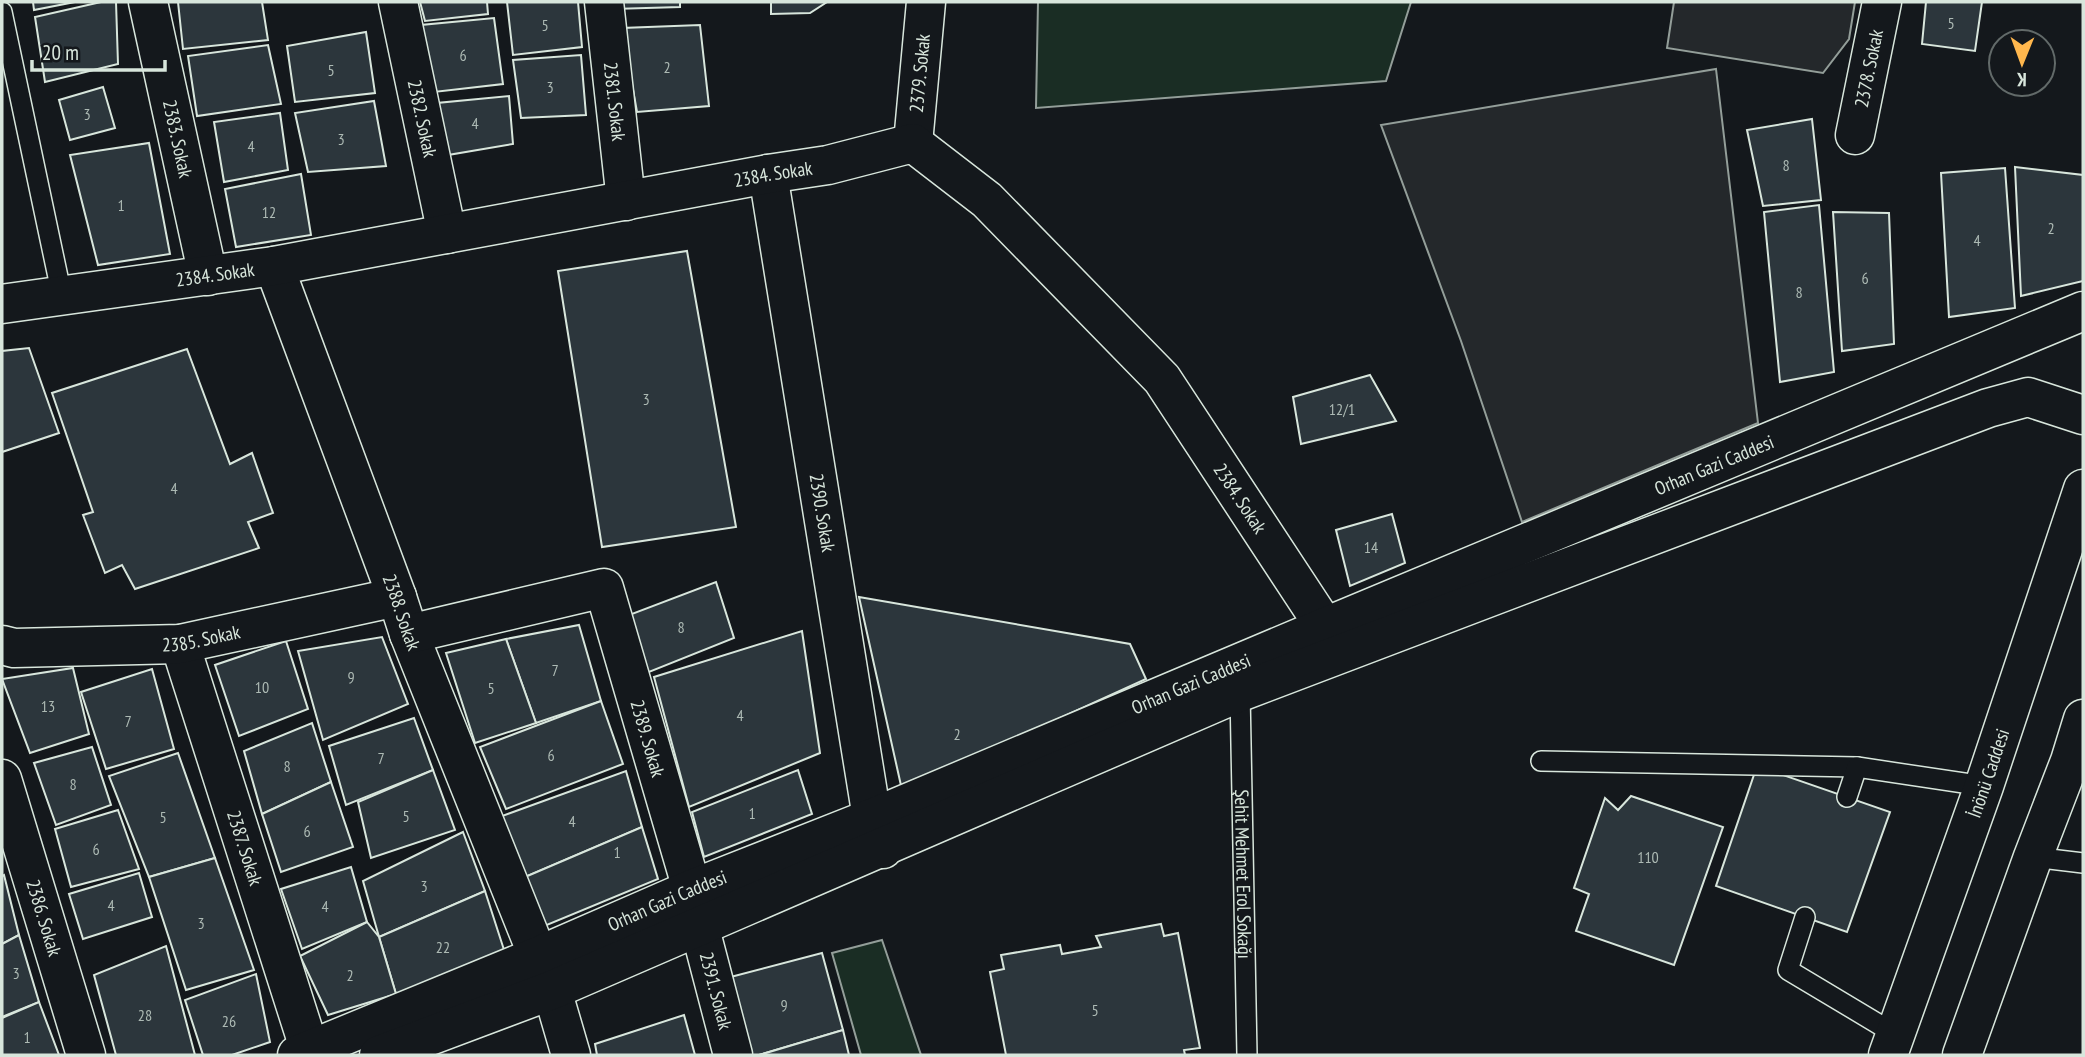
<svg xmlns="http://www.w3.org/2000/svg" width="2085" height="1057" viewBox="0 0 2085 1057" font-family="'PT Sans Narrow',sans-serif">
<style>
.green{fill:#1a2d24;stroke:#939e99;stroke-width:2}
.parking{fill:#24282b;stroke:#939e99;stroke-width:2}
.building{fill:#2c363c;stroke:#d8e6dc;stroke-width:2}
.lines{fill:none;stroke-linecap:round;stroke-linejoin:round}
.lane-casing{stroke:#d8e6dc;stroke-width:22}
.street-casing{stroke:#d8e6dc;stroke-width:41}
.secondary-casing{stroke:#d8e6dc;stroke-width:41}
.primary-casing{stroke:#d8e6dc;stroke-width:41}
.lane{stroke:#14181c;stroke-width:19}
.street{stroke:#14181c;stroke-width:38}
.secondary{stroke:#14181c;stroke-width:38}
.primary{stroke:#14181c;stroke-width:38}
.labels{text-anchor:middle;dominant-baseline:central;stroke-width:5;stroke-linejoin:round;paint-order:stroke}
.number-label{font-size:16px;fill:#adbab4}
.street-label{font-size:19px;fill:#d8e6dc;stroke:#14181c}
</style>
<rect width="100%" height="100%" fill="#14181c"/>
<g class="green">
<path d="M1038,2H1411L1386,81L1036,108Z"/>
<path d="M882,940L921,1055H861L832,953Z"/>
</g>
<g class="parking">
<path d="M1674,2H1855L1849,39L1823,73L1667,48Z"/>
<path d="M1716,69L1758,423L1522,522L1461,341L1381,125Z"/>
</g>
<g class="building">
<path d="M33,2H75L34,10Z"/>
<path d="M101,2H116L118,64L45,82L35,17Z"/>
<path d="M178,2H262L268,40L183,49Z"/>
<path d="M420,2H487L488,14L425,21Z"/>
<path d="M507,2H578L582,47L513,55Z"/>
<path d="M613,2H680V7L613,9Z"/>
<path d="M771,2H827L810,13L771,14Z"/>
<path d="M1926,2H1982L1975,51L1922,44Z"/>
<path d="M494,18L503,84L434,92L421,25Z"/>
<path d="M700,25L709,106L637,112L622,28Z"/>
<path d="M366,32L375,93L295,102L287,46Z"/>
<path d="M268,45L281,104L197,116L188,56Z"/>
<path d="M581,55L586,115L521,118L513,60Z"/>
<path d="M103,87L115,128L70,140L59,100Z"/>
<path d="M509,96L513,144L442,156L437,103Z"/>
<path d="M374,101L386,166L308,172L295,113Z"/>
<path d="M280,113L288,170L224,182L214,122Z"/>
<path d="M1812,119L1821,200L1763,206L1747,130Z"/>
<path d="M149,143L170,254L98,265L70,155Z"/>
<path d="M2015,167L2083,175V281L2021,296Z"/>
<path d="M2005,168L2015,308L1949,317L1941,173Z"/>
<path d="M301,174L311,235L236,247L225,189Z"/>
<path d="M1819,205L1834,372L1780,382L1764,212Z"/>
<path d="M1833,212L1889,213L1894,344L1842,351Z"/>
<path d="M687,251L736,527L602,547L558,271Z"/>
<path d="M29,348L59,433L2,452V351Z"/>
<path d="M187,349L230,464L252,453L273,513L248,522L259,548L135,589L122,565L105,573L83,515L93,512L52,393Z"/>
<path d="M1370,375L1396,421L1301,444L1293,397Z"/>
<path d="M1392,514L1405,563L1350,586L1336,530Z"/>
<path d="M716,582L734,638L644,674L629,615Z"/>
<path d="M859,597L1130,644L1146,679L902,790Z"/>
<path d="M579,625L601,701L536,723L506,639Z"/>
<path d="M802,631L820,753L689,807L654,677Z"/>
<path d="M382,637L408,704L323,740L298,651Z"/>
<path d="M506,639L536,723L475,743L446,653Z"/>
<path d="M286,641L308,709L239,736L215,665Z"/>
<path d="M73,668L89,734L30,753L2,679Z"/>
<path d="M152,669L174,749L106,769L81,692Z"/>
<path d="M601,701L623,764L506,809L480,747Z"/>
<path d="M414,718L433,770L346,805L329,746Z"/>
<path d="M312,723L331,782L262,814L244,751Z"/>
<path d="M92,747L111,805L56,825L34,763Z"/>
<path d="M178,753L215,858L149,877L109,776Z"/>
<path d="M1757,766L1890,812L1847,932L1716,886Z"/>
<path d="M433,770L455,830L371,858L358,802Z"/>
<path d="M798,770L812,814L704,857L692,812Z"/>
<path d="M626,771L642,827L525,877L502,816Z"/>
<path d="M331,782L353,847L281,872L262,814Z"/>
<path d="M1631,796L1723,827L1674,965L1576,931L1589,894L1574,888L1605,798L1618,810Z"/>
<path d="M118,810L139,869L71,887L55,829Z"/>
<path d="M642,827L658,879L542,927L525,877Z"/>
<path d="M463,832L485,891L379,937L363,881Z"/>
<path d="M215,858L254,970L186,990L149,877Z"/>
<path d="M351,867L367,922L302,949L281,889Z"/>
<path d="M139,873L152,917L83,939L69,894Z"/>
<path d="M4,875L19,935L2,944V876Z"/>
<path d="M485,891L506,956L396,994L379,937Z"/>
<path d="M367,922L379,937L396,994L328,1015L300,956Z"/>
<path d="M1161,924L1164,936L1178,933L1200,1048L1184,1050L1185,1055H1006L990,972L1004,969L1001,955L1060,945L1062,954L1101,947L1096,936Z"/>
<path d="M19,935L39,1002L2,1017V944Z"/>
<path d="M166,946L195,1055H116L94,975Z"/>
<path d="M822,953L843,1030L759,1055H748L723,979Z"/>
<path d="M256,974L270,1042L232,1055H203L185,1000Z"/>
<path d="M39,1002L59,1055H2V1018Z"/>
<path d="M684,1015L695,1055H597L595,1044Z"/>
<path d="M843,1030L849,1055H759Z"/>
</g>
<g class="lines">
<defs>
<g id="lane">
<path d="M2,12L62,296"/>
<path id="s1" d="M1240,692L1247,1055"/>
<path d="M1541,761L1857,767"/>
<path d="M1847,797L1857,767L1984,786"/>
<path d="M2033,857L2083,863"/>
<path d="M1805,917L1788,970L1895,1034"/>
</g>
<g id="street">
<path id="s2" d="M148,2L208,276"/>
<path id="s3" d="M398,2L447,234"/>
<path id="s4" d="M604,2L626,201"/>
<path id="s5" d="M1855,135L1882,2"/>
<path id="s6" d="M913,143L926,2"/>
<path id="s7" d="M768,174L872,818L883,849"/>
<path id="s8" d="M274,266L397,597L409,634L538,956"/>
<path id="s9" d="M2,304L274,266L768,174L828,165L913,143L987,200L1162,379L1325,627"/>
<path id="s10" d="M409,634L604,588L692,889"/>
<path id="s11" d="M180,644L310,1051"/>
<path id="s12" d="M2,645L14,648L180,644L397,597"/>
<path id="s13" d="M2,779L86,1055"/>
<path id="s14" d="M699,925L733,1055"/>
<path d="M552,990L571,1055"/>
</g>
<g id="secondary">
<path id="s15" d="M297,1055L538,956L692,889L872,818L1325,627L2083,311"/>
<path d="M379,1055L552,990L1240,692L1988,408L2028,397L2083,415"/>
</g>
<g id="primary">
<path id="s16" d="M1888,1055L1984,786L2083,489"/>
<path d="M1962,1055L2033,857L2070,761L2083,719"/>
</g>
</defs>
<use href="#lane" class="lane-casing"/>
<use href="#street" class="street-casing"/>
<use href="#secondary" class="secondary-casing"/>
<use href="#primary" class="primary-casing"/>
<use href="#lane" class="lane"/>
<use href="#street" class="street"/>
<use href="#secondary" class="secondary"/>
<use href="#primary" class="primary"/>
</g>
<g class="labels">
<g class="number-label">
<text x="1951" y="23">5</text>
<text x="545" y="25">5</text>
<text x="463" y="55">6</text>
<text x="667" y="67">2</text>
<text x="331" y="70">5</text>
<text x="550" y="87">3</text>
<text x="87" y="114">3</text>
<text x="475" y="123">4</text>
<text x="341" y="139">3</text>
<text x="251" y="146">4</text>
<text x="1786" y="165">8</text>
<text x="121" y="205">1</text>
<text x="269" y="212">12</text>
<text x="2051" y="228">2</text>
<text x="1977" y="240">4</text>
<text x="1865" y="278">6</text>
<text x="1799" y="292">8</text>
<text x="646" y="399">3</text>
<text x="1342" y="409">12/1</text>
<text x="174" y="488">4</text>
<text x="1371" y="547">14</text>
<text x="681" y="627">8</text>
<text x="555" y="670">7</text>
<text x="351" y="677">9</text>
<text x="262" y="687">10</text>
<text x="491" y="688">5</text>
<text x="48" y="706">13</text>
<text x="740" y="715">4</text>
<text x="128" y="721">7</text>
<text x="957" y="734">2</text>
<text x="551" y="755">6</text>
<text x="381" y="758">7</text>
<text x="287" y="766">8</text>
<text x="73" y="784">8</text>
<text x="752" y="813">1</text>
<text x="406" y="816">5</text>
<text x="163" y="817">5</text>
<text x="572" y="821">4</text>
<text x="307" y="831">6</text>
<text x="96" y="849">6</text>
<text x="617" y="852">1</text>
<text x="1648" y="857">110</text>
<text x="424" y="886">3</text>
<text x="111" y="905">4</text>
<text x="325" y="906">4</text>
<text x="201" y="923">3</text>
<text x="443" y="947">22</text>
<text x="16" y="973">3</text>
<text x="350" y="975">2</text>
<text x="784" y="1005">9</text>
<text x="1095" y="1010">5</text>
<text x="145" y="1015">28</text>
<text x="229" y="1021">26</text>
<text x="27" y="1037">1</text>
</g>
<g class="street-label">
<text stroke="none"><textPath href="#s5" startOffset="68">2378. Sokak</textPath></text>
<text stroke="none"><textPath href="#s6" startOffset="70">2379. Sokak</textPath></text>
<text stroke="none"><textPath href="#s4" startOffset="100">2381. Sokak</textPath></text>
<text stroke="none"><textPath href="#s3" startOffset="119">2382. Sokak</textPath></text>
<text stroke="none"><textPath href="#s2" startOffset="140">2383. Sokak</textPath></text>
<text stroke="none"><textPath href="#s9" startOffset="782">2384. Sokak</textPath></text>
<text stroke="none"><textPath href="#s9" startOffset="215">2384. Sokak</textPath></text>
<text stroke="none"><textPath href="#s15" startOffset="1535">Orhan Gazi Caddesi</textPath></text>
<text stroke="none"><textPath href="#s9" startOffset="1412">2384. Sokak</textPath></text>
<text stroke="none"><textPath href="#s7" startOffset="343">2390. Sokak</textPath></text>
<text stroke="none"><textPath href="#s8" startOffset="369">2388. Sokak</textPath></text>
<text stroke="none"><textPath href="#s12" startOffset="200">2385. Sokak</textPath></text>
<text stroke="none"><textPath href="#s15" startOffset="968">Orhan Gazi Caddesi</textPath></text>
<text stroke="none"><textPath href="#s10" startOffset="357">2389. Sokak</textPath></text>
<text stroke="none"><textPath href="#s16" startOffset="299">İnönü Caddesi</textPath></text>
<text stroke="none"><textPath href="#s11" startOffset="214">2387. Sokak</textPath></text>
<text stroke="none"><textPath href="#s1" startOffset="182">Şehit Mehmet Erol Sokağı</textPath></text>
<text stroke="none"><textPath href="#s15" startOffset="401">Orhan Gazi Caddesi</textPath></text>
<text stroke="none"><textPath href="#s13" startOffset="145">2386. Sokak</textPath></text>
<text stroke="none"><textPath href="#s14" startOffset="68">2391. Sokak</textPath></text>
</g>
</g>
<rect width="2085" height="1057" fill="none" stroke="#d8e6dc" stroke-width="7"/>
<g transform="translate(2022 63) rotate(181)"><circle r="33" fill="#14181c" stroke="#626a69" stroke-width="2"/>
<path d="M0-5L12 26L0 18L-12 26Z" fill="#ffb74d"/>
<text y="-10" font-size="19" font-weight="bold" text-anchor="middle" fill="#d8e6dc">K</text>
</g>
<path d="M32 60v10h133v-10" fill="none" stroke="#d8e6dc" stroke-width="3.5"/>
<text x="42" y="60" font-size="21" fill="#d8e6dc" stroke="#14181c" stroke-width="5" paint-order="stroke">20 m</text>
</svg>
